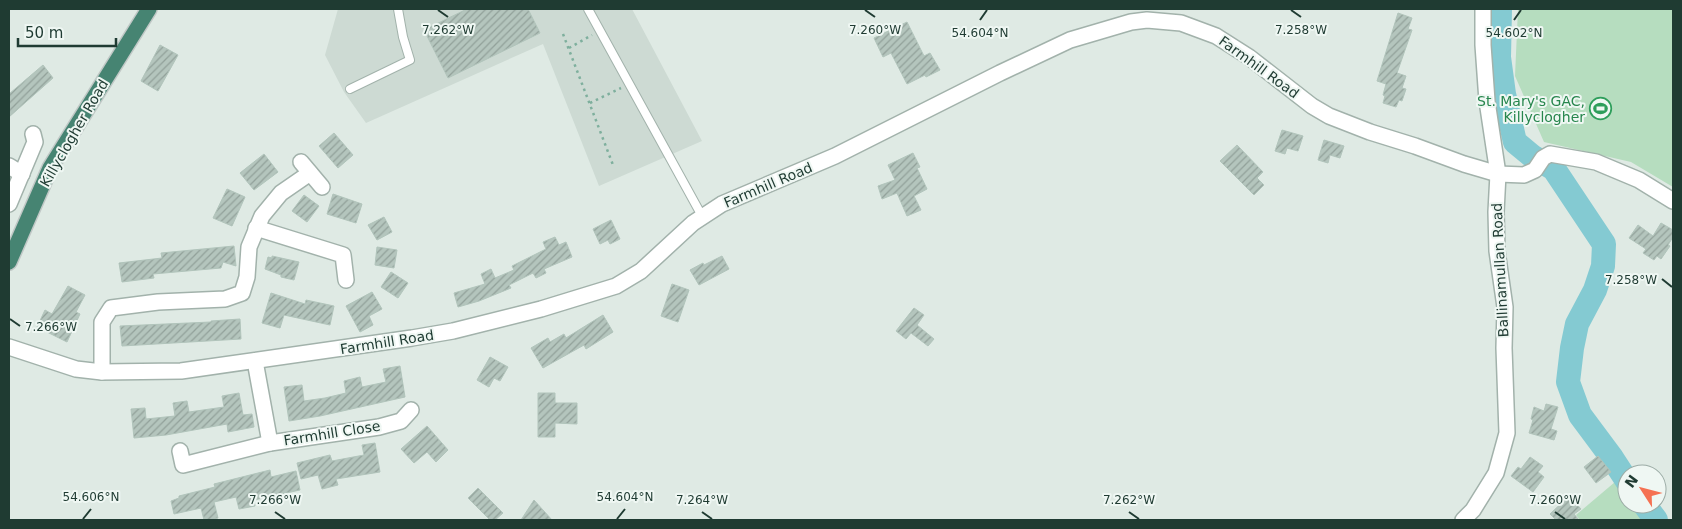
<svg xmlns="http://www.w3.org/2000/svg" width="1682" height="529" viewBox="0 0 1682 529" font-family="'DejaVu Sans',sans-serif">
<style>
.built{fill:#cddad3}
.park{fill:#b6ddbf}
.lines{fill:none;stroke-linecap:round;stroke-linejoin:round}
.river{stroke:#84cad2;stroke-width:24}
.building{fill:url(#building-hatch);stroke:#b1c4bb}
.service-casing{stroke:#a2b2ab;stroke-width:10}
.minor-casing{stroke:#a2b2ab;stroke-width:18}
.trunk-casing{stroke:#c0c8c6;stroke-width:18}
.path{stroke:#7eaf9d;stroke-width:2.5;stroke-dasharray:2.5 4;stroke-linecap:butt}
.service{stroke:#fff;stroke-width:8}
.minor{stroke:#fff;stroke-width:15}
.trunk{stroke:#468472;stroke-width:15}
.ticks{fill:none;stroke:#1f3b32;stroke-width:2}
.labels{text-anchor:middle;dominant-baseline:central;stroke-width:4;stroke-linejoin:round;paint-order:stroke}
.street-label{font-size:14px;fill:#1f3b32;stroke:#eff7f3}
.leisure-label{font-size:14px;fill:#27864d;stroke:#eff7f3;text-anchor:end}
.ticks-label{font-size:12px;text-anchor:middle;fill:#1f3b32;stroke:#eff7f3;stroke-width:4;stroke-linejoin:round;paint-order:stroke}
</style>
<defs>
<pattern id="building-hatch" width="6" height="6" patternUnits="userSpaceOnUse" patternTransform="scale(1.25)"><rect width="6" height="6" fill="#b4c5bd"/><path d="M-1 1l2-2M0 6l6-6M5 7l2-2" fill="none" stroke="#92a19a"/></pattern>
</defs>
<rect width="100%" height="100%" fill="#dfeae4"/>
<path class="built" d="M338,9H632L702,141L599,186L543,44L366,123L344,92L325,55Z"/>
<g class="park">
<path d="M1518,9H1673V187L1631,162L1544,142L1515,76Z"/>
<path d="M1615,482L1627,497V504H1632L1645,520H1580L1576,515Z"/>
</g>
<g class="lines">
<g class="river">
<path d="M1500,9L1499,57L1504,94L1515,142L1532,156L1554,169L1604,244L1603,266L1595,290L1577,324L1572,348L1568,382L1580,415L1612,458L1627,481"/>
<path d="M1644,504L1656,520"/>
</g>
</g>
<g class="building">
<path d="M467,9H528L540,33L448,78L424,30Z"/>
<path d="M1398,13L1412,18L1408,29L1412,30L1397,73L1406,76L1402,88L1406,89L1402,101L1399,100L1396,107L1383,103L1385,96L1383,95L1386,84L1377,81Z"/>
<path d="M907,22L924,56L930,53L940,70L926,77L925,75L907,84L891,53L883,57L874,38Z"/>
<path d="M160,45L178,55L158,91L141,81Z"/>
<path d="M43,65L53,78L9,117V94Z"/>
<path d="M1282,130L1303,136L1298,151L1287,148L1285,154L1275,151Z"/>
<path d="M334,133L353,155L338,168L319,146Z"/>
<path d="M1324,140L1344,146L1340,158L1330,155L1328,163L1318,160Z"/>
<path d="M1237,145L1263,172L1257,178L1264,185L1254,195L1220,161Z"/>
<path d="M913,153L920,167L917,168L927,189L914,196L921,210L907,216L897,193L882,199L878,186L895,180L888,165Z"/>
<path d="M264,154L278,172L254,190L240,173Z"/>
<path d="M227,189L245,197L232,226L213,218Z"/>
<path d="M333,194L362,204L356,223L327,214Z"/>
<path d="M304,195L319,206L307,222L292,211Z"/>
<path d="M384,217L392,232L377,240L368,225Z"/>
<path d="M611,220L620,239L610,244L608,240L600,244L593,229Z"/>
<path d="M1661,223L1673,230V237L1668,245L1670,246L1661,259L1657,256L1654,260L1643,253L1646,249L1629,238L1638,225L1653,236Z"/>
<path d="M555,237L559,245L566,242L572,257L544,269L546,273L536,278L533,273L509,285L511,288L479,301L458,307L454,293L485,284L481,274L491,269L495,278L514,270L512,266L546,249L543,242Z"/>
<path d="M234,246L236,266L223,262L221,268L153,274L154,278L122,282L119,263L162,258L161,253Z"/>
<path d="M377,247L397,250L394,268L375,265Z"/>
<path d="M272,256L299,262L294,280L281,277V275L265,269L268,257L272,258Z"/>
<path d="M722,256L729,269L699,285L690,270L703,263L704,265Z"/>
<path d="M391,272L408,283L398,298L381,287Z"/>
<path d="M672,284L689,290L678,322L661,316Z"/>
<path d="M68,286L85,295L76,312L80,314L67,342L37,327L45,310L52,314Z"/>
<path d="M372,292L382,309L369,316L373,325L360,332L346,306Z"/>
<path d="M271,293L305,304L306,300L334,306L330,325L284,315L280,328L262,323Z"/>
<path d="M914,308L924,315L917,325L934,339L928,346L911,333L906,339L896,331Z"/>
<path d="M603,315L613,332L586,349L584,345L543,368L531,348L548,338L550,342L564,334L566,338Z"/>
<path d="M240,319L241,339L122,346L120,326L211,322V321Z"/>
<path d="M490,357L508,367L500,381L494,378L489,387L477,380Z"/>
<path d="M400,366L405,397L320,416L289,421L284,387L302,385L304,401L325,398L346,393L344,381L360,377L362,387L386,382L383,369Z"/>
<path d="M239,393L243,415L252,414L254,427L228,432L227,424L166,435L134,438L131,409L145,408L146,419L175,416L173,403L187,401L189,412L224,407L222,396Z"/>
<path d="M538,393H555V403H577V424L555,423V437H538Z"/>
<path d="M1546,404L1558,407L1551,429L1557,431L1554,440L1529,433L1533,420L1531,419L1534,407L1544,411Z"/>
<path d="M427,426L448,450L436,462L427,452L414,463L401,449Z"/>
<path d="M375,443L380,472L336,479L338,485L322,489L318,475L301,479L297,463L330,455L332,461L364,455L362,445Z"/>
<path d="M1598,456L1611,472L1596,483L1584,467Z"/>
<path d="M1530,457L1543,466L1538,472L1544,477L1533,492L1511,476L1518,467L1521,469Z"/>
<path d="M270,470L271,477L296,471L300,490L254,500L255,506L239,509L236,497L214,502L218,518L209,520H204L201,508L174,514L171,501L179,498V496L215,487L214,484Z"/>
<path d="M478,488L503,513L495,520H490L468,498Z"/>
<path d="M1569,496L1581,509L1574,514L1579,520H1556L1550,514Z"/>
<path d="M534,500L552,520H521Z"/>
</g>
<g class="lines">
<defs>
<g id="service">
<path d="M588,9L702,216"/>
<path d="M350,89L410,60L403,37L398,9"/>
</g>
<g id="minor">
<path d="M301,162L322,187"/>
<path d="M9,166L22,174"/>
<path d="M9,204L35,142L33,134"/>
<path d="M256,228L343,255L346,280"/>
<path d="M9,347L76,369L102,372L181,371L412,338L453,331L541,309L616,286L641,271L693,223L722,204L835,156L1000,73L1070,40L1131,22L1147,20L1181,23L1216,36L1249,57L1312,106L1329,116L1370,132L1415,146L1464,164L1498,174L1524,175L1535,170L1543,158L1550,154L1596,162L1639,180L1673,201"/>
<path d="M255,361L270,443L379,427L401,421L411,410"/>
<path d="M102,372V322L111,308L158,302L225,299L242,293L247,277L249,247L262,216L281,193L310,173"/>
<path d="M180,451L183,465L270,443"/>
<path d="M1463,520L1473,510L1496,473L1507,433L1504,348L1505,307L1497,251L1496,212L1498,174L1487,101L1483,45V9"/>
</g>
<path id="trunk" d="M9,262L50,168L149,9"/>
</defs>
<use href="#service" class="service-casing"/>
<use href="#minor" class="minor-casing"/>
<use href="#trunk" class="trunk-casing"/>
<g class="path">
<path d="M563,34L613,165"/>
<path d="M569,48L592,35"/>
<path d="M590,103L621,88"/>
</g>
<use href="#service" class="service"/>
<use href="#minor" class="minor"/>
<use href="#trunk" class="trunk"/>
</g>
<path class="ticks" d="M438,10L448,17M865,10L875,17M1291,10L1301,17M980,20L987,10M1514,20L1521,10M1662,279L1672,287M10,319L20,326M275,512L285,519M702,512L712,519M1129,512L1139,519M1555,512L1565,519M83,519L91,509M617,519L625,509"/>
<defs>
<symbol id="stadium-ring" viewBox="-11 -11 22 22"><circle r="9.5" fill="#eff7f3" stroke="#2e9e5b" stroke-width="1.5"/><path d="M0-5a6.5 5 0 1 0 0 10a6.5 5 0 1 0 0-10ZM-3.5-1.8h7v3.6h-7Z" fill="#2e9e5b"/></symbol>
</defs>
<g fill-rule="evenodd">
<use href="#stadium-ring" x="1588" y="96" width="25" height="25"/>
</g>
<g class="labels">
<g class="street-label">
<text transform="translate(1259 67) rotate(36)">Farmhill Road</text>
<text transform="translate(74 133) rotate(-60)">Killyclogher Road</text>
<text transform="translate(768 185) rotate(-23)">Farmhill Road</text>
<text transform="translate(1500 270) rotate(-93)">Ballinamullan Road</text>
<text transform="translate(387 342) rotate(-9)">Farmhill Road</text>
<text transform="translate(332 433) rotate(-9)">Farmhill Close</text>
</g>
<g class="leisure-label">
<text x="1585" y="101">St. Mary's GAC,<tspan x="1585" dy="16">Killyclogher</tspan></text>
</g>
</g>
<g class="ticks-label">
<text x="1301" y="34">7.258°W</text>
<text x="448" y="34">7.262°W</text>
<text x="875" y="34">7.260°W</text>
<text x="1514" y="37">54.602°N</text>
<text x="980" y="37">54.604°N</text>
<text x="1631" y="284">7.258°W</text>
<text x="51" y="331">7.266°W</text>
<text x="91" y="501">54.606°N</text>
<text x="625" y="501">54.604°N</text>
<text x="275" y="504">7.266°W</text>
<text x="702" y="504">7.264°W</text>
<text x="1129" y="504">7.262°W</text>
<text x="1555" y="504">7.260°W</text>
</g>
<rect width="1682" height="529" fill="none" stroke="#1f3b32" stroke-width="20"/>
<g transform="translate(1642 489) rotate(306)"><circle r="24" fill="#eff7f3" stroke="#9caca6"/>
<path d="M0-4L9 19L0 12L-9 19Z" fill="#f57152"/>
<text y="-8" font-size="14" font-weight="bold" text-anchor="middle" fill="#1f3b32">N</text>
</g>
<path d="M18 38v8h98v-8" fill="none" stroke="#1f3b32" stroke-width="2.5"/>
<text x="25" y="38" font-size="15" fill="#1f3b32" stroke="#eff7f3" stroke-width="4" paint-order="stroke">50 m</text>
</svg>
